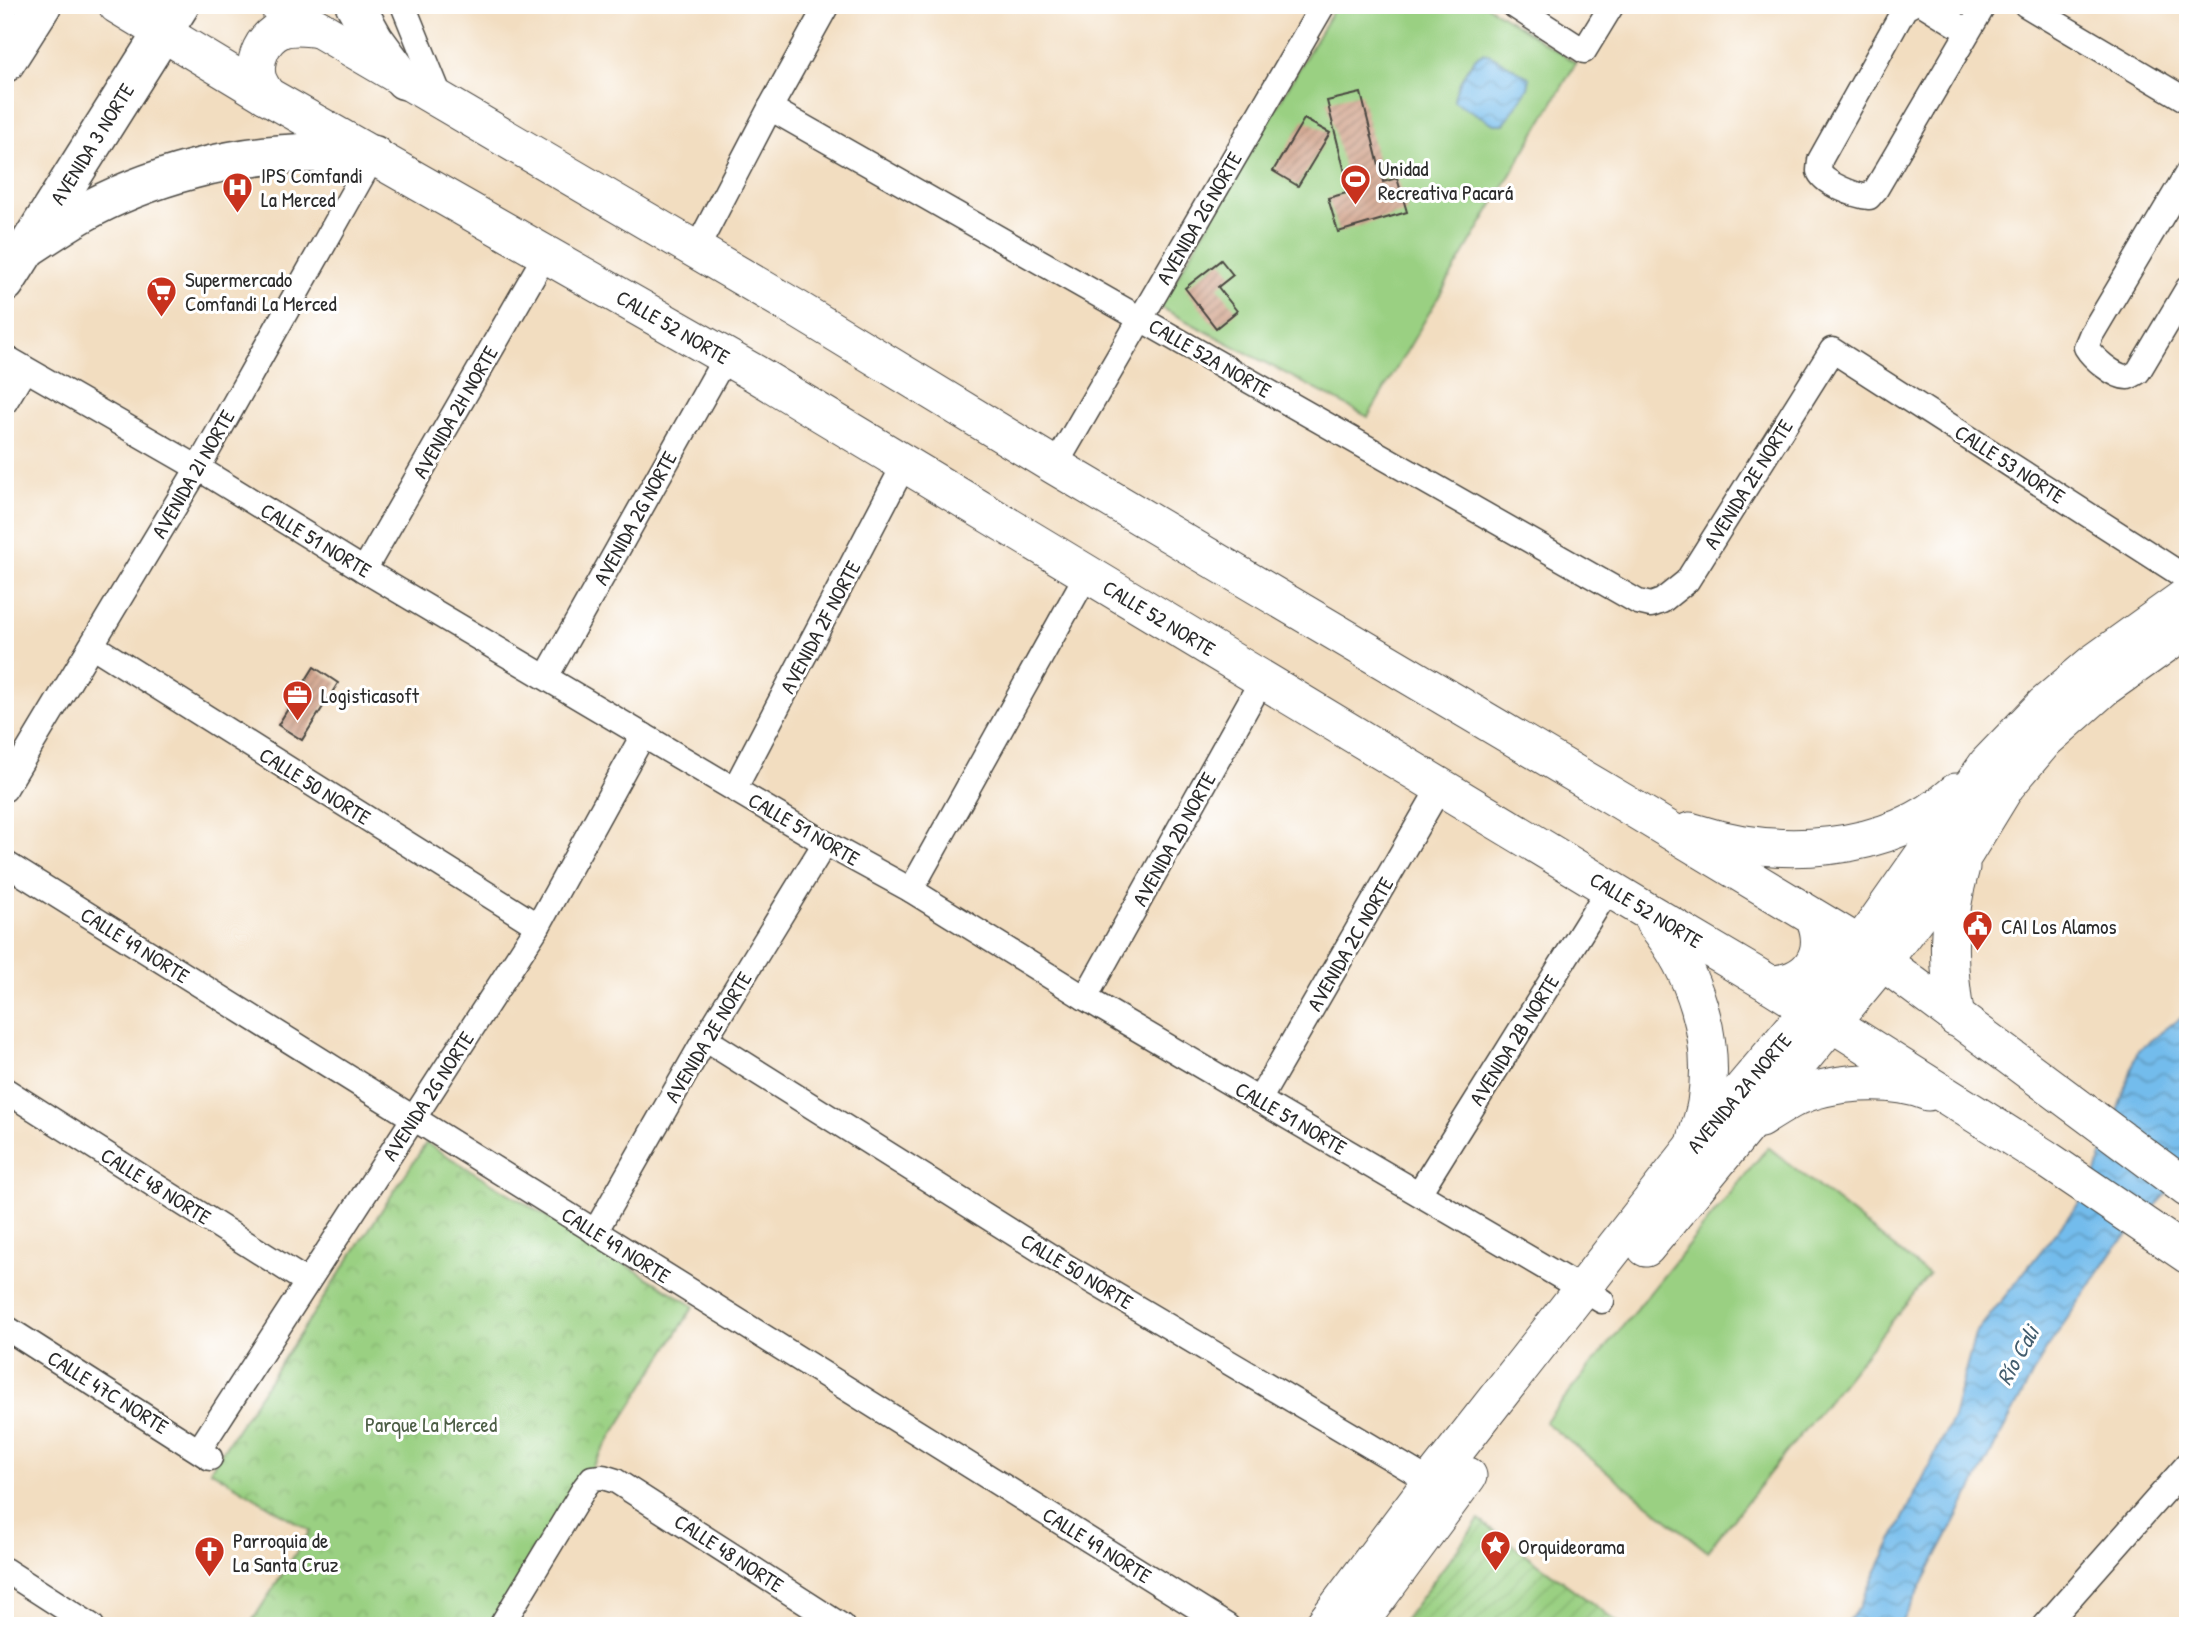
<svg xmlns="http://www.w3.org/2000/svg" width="2193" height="1631" viewBox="0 0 2193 1631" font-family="'Patrick Hand',sans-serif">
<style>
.grass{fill:#9ad082;stroke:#627e56;stroke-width:2}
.park{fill:url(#park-crowns);stroke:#627e56;stroke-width:2}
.garden{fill:url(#garden-furrows);stroke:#627e56;stroke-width:2}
.water{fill:url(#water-waves);stroke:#4f748c;stroke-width:2}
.building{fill:url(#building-hatch)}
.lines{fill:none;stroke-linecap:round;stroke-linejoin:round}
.street-casing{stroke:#494641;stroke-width:27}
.secondary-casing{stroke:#494641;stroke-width:39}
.primary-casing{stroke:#494641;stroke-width:41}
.street{stroke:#fff;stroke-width:24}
.secondary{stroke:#fff;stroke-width:37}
.primary{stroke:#fff;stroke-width:38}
.labels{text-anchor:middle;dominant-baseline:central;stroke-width:6;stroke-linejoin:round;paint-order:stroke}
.street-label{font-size:21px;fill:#2b2b2b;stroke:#fff}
.poi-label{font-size:21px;fill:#2b2b2b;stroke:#fff;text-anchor:start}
.park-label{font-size:21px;fill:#4c5d45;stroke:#fff}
.water-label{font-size:23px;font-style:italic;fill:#445e6f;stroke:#fff}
</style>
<defs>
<pattern id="park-crowns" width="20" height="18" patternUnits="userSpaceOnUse" patternTransform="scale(1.75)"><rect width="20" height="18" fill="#9ad082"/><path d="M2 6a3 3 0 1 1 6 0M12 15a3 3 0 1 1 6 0" fill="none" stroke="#85b370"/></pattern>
<pattern id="garden-furrows" width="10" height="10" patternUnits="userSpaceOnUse" patternTransform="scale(1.75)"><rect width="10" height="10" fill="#9ad082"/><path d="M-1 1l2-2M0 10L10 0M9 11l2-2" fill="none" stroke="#85b370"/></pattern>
<pattern id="water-waves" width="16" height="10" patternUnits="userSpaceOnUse" patternTransform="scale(1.75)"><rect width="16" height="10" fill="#73bcec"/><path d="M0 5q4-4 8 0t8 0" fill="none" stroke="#5f99bf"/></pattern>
<pattern id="building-hatch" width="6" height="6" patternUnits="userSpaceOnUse" patternTransform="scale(1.75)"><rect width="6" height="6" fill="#d1a38b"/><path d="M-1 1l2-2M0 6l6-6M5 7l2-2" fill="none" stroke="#aa8572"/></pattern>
</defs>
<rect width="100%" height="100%" fill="#fff"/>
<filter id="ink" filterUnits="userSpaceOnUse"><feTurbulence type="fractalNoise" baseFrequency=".0143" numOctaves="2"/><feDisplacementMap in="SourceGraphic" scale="14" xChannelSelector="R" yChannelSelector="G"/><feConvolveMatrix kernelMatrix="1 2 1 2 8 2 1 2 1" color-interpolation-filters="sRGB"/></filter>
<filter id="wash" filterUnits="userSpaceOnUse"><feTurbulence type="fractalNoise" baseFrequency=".00686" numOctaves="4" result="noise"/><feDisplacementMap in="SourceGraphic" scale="28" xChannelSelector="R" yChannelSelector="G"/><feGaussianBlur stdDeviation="1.57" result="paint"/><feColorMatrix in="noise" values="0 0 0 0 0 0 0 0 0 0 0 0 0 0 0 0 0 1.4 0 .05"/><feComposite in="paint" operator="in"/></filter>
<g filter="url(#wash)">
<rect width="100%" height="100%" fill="#f2ddc0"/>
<g class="grass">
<path d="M1336,5H1486L1576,63L1368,417L1160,307Z"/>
<path d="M1768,1147L1929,1275L1707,1551L1545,1422Z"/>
</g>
<path class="park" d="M426,1143L694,1306L492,1626H249L310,1531L210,1470Z"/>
<path class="garden" d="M1479,1520L1623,1626H1400Z"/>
<g class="water">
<path d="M1483,53L1491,55L1530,78L1528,88L1504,124H1494L1454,101C1454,89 1472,57 1483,53Z"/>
<path d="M2188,1012V1172L2117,1246L2045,1351L1900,1626H1845L1859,1607L1953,1418L1975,1334L2091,1188L2138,1050Z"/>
</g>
<g id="blocks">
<g class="building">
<path d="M1361,93L1383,182L1397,178L1407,212L1338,232L1328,198L1350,192L1327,101Z"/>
<path d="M1304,119L1330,133L1298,186L1273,171Z"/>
<path d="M1221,260L1233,275L1218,287L1237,311L1216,328L1185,288Z"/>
<path d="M314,667L338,683L302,740L278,725Z"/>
</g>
</g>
</g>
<g filter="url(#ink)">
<use href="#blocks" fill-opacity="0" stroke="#494641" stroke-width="2"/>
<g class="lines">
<defs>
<g id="street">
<path d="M403,5L442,101"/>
<path d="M1513,5L1584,51L1612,5"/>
<path d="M1911,5L1905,8L1820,160C1820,162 1819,169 1819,171C1823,184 1857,196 1869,197L1876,189L1984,5"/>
<path d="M1925,5L1967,31"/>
<path d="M2026,5L2188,101"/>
<path d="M770,108L1638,602L1651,605L1662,601L1687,581L1832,350L2188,579"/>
<path d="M2188,172L2091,335L2086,347C2092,357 2115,378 2128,377C2130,377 2136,373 2138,372L2188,288"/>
<path d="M696,250L770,108L827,5"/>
<path d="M5,357L198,468L364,570L825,843L911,890L1085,998L1602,1301"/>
<path d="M5,402L25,369"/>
<path d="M1055,466L1323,5"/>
<path d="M364,570L546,254"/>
<path d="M93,646L538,926"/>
<path d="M546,677L725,358"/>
<path d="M735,788L904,465"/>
<path d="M5,789L198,468L374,155"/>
<path d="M5,863C411,1120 820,1372 1227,1626"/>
<path d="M911,890L1087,574"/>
<path d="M1085,998L1262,680"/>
<path d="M705,1039L1061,1263L1443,1489"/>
<path d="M5,1090L307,1282"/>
<path d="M1259,1100L1440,787"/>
<path d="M1419,1193L1609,888"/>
<path d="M595,1232L705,1039L825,843"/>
<path d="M5,1327L210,1458"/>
<path d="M199,1450L538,926L643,735"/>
<path d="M5,1570L92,1626"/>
<path d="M501,1626L585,1487L592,1478L603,1477L616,1481L842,1626"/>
<path d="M2045,1626L2188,1464"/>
</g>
<g id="secondary">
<path d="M117,5L266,95L756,374L1645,910L1770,984L2045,1158L2188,1255"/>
<path d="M278,5L797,309L1055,466L1621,801L1860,945L2188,1189"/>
<path d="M266,95C263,89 258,82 257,76C254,58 263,38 280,30C292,25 306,27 319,29"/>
<path d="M1690,831C1776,859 1887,855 1956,792"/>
<path d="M1654,922C1695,972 1716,1038 1706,1103C1704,1116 1699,1128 1696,1140"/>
<path d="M1770,984C1808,983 1829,956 1815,919"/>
<path d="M1956,1018C1947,967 1946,918 1961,867"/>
<path d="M1760,1119C1771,1112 1782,1105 1793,1099C1829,1081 1890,1077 1928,1092"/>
<path d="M1646,1248L1883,961L1965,853L2006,786L2045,740L2105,687L2188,628"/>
<path d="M1323,1626L1431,1482L1695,1145L1809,1010L1860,945L1988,763L2044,705L2092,664L2188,595"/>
<path d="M1357,1626L1468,1476"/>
</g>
<g id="primary">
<path d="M355,5L374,39L404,80"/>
<path d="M5,63L42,5"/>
<path d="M29,247C46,236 62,225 79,215C148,176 235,153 315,153C334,153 354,155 374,155"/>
<path d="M5,283L180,5"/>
</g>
</defs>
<use href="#street" class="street-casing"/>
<use href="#secondary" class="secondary-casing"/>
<use href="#primary" class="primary-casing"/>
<use href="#street" class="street"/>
<use href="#secondary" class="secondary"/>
<use href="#primary" class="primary"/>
</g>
</g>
<defs>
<symbol id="stadium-pin" viewBox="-11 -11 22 30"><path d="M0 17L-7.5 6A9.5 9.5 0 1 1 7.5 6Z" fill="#c8321e" stroke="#fff"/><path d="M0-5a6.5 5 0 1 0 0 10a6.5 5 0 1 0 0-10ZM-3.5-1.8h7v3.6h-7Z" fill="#fff"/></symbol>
<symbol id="hospital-pin" viewBox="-11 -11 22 30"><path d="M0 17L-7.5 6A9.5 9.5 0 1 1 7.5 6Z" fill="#c8321e" stroke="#fff"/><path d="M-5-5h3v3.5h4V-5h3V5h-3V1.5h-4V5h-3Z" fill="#fff"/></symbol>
<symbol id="supermarket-pin" viewBox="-11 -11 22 30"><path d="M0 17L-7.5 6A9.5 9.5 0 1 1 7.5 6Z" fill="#c8321e" stroke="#fff"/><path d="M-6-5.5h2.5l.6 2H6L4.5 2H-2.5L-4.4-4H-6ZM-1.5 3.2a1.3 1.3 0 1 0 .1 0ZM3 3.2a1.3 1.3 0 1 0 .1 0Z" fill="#fff"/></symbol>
<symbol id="office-pin" viewBox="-11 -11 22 30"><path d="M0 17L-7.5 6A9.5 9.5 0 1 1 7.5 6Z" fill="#c8321e" stroke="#fff"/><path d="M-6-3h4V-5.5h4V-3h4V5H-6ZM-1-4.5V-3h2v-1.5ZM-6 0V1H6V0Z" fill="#fff"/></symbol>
<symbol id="civic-pin" viewBox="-11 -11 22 30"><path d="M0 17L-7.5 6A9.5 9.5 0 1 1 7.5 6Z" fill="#c8321e" stroke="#fff"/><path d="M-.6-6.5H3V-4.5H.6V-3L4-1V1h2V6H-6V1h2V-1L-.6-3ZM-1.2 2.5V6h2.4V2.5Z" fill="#fff"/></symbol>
<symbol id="sight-pin" viewBox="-11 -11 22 30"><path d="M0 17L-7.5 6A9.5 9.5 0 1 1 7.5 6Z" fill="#c8321e" stroke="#fff"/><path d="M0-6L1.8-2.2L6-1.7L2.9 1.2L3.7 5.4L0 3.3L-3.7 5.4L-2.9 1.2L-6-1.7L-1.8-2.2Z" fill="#fff"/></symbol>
<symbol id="church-pin" viewBox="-11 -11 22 30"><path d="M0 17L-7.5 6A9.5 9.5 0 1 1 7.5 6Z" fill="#c8321e" stroke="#fff"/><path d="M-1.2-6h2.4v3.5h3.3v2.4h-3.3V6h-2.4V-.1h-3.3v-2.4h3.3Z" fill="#fff"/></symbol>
</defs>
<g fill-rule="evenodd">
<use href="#stadium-pin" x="1338" y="162" width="35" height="47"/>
<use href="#hospital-pin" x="220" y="170" width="35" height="47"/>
<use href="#supermarket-pin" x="144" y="274" width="35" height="47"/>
<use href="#office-pin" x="280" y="678" width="35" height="47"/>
<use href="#civic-pin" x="1960" y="908" width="35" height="47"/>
<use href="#sight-pin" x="1478" y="1528" width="35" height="47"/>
<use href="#church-pin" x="192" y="1534" width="35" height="47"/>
</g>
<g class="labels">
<g class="street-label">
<text transform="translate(92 144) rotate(-58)">AVENIDA 3 NORTE</text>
<text transform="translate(1199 218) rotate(-60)">AVENIDA 2G NORTE</text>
<text transform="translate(673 327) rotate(30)">CALLE 52 NORTE</text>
<text transform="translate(1210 358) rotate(30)">CALLE 52A NORTE</text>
<text transform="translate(455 412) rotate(-60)">AVENIDA 2H NORTE</text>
<text transform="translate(2010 464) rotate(33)">CALLE 53 NORTE</text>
<text transform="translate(193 474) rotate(-60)">AVENIDA 2I NORTE</text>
<text transform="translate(1748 484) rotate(-58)">AVENIDA 2E NORTE</text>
<text transform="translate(635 518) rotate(-61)">AVENIDA 2G NORTE</text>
<text transform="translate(316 540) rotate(31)">CALLE 51 NORTE</text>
<text transform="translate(1159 618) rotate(31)">CALLE 52 NORTE</text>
<text transform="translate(820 627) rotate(-62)">AVENIDA 2F NORTE</text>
<text transform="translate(315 786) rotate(32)">CALLE 50 NORTE</text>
<text transform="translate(804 829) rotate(30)">CALLE 51 NORTE</text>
<text transform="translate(1174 839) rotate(-61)">AVENIDA 2D NORTE</text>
<text transform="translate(1646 910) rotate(31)">CALLE 52 NORTE</text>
<text transform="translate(1350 944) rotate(-60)">AVENIDA 2C NORTE</text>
<text transform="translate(135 945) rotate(32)">CALLE 49 NORTE</text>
<text transform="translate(708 1037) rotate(-59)">AVENIDA 2E NORTE</text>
<text transform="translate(1514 1040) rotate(-58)">AVENIDA 2B NORTE</text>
<text transform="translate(1739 1093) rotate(-50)">AVENIDA 2A NORTE</text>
<text transform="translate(428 1096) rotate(-57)">AVENIDA 2G NORTE</text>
<text transform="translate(1291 1118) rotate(30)">CALLE 51 NORTE</text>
<text transform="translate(156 1186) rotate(32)">CALLE 48 NORTE</text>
<text transform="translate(616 1245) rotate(32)">CALLE 49 NORTE</text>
<text transform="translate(1077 1271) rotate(31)">CALLE 50 NORTE</text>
<text transform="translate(108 1392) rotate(32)">CALLE 47C NORTE</text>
<text transform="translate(1097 1545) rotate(32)">CALLE 49 NORTE</text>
<text transform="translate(729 1553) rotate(33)">CALLE 48 NORTE</text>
</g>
<g class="poi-label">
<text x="1378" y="168">Unidad<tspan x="1378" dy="24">Recreativa Pacará</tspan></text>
<text x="261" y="175">IPS Comfandi<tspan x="261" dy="24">La Merced</tspan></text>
<text x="185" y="279">Supermercado<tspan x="185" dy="24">Comfandi La Merced</tspan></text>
<text x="321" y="695">Logisticasoft</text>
<text x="2001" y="926">CAI Los Alamos</text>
<text x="233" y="1540">Parroquia de<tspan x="233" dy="24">La Santa Cruz</tspan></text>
<text x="1518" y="1546">Orquideorama</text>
</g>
<g class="park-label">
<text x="431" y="1424">Parque La Merced</text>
</g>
<g class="water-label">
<text transform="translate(2017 1355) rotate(-61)">Río Cali</text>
</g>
</g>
<rect width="2193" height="1631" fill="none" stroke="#fff" stroke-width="28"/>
</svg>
